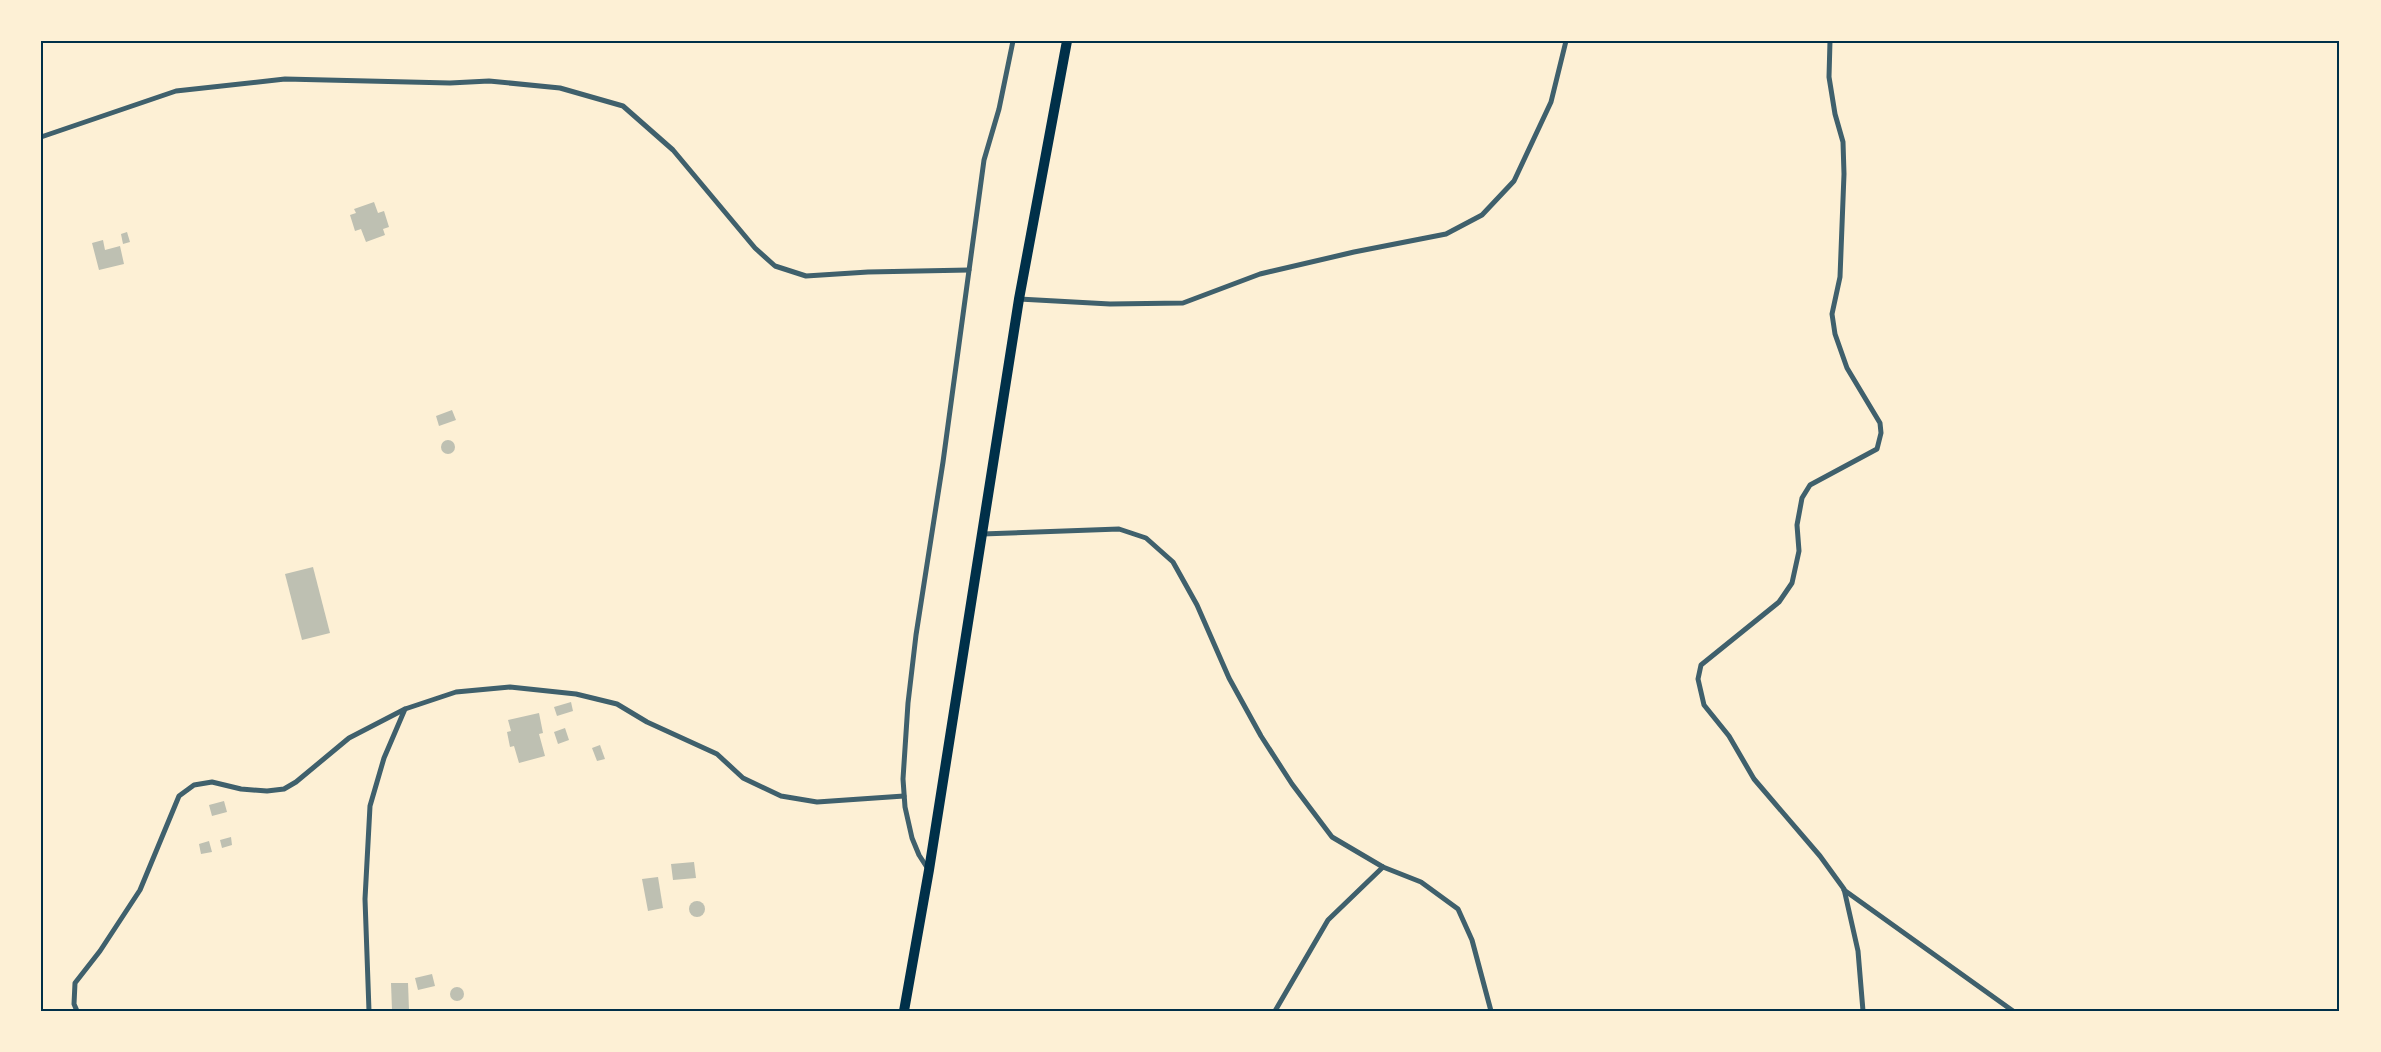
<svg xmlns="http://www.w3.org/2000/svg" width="2381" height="1052" viewBox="0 0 2381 1052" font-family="'DM Sans',sans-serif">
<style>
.building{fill:#bec0b2}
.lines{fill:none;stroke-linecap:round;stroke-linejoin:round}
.minor{stroke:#3f606c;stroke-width:5}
.secondary{stroke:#003049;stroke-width:10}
.neatline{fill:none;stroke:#003049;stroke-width:2}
</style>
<rect width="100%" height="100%" fill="#fdf0d5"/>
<g class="building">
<path d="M374,202L378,213L384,211L389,227L383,229L385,235L366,242L361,229L355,231L350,215L356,213L354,209Z"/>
<path d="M127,232L130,242L123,244L121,234Z"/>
<path d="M103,240L105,250L120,246L124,264L99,270L92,243Z"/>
<path d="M452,410L456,420L439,426L436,416Z"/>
<circle cx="448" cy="447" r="7"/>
<path d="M313,567L330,633L302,640L285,574Z"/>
<path d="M571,702L573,711L557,716L554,707Z"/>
<path d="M539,713L543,733L539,734L545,756L519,763L514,746L510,747L507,732L511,731L508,720Z"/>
<path d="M565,728L569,740L558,744L554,732Z"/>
<path d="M600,745L605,759L597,761L592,748Z"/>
<path d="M224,801L227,812L212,816L209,805Z"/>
<path d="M231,837L232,845L222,848L220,840Z"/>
<path d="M209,841L212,852L201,854L199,844Z"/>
<path d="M694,862L696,878L673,880L671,864Z"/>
<path d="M658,877L663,908L648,911L642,879Z"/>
<circle cx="697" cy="909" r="8"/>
<path d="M432,974L435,986L418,990L415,978Z"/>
<path d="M391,983H408L409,1010H392Z"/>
<circle cx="457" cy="994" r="7"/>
</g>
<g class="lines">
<g class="minor">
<path d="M1830,41L1829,77L1835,114L1843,142L1844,174L1840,277L1832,314L1835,334L1847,368L1880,423L1881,433L1877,449L1810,485L1802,498L1797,525L1799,551L1792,583L1779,602L1701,665L1698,679L1704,705L1729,736L1754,779L1820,856L1844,889L1858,951L1863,1011"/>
<path d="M41,137L176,91L285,79L450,83L489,81L560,88L623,106L673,150L755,248L775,266L806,276L868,272L969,270"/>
<path d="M1019,299L1110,304L1183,303L1260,274L1354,252L1446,234L1482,215L1514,181L1551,102L1566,41"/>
<path d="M982,534L1119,529L1146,538L1173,562L1197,605L1229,678L1261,736L1292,784L1332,837L1383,867L1421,882L1458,909L1472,940L1491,1011"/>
<path d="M928,869L919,855L912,838L905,807L903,779L908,703L916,635L943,462L984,160L999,109L1013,41"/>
<path d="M1844,890L2013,1011"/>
<path d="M77,1011L74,1004L75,983L100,951L140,890L179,796L194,785L212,782L241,789L267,791L284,789L296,782L349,738L405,709L456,692L510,687L576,694L617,704L647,722L717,754L743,778L781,796L817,802L904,796"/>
<path d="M369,1011L365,899L370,806L384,758L405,709"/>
<path d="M1275,1011L1328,920L1383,867"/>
</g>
<path class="secondary" d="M904,1011L929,870L1019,299L1067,41"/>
</g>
<rect width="2381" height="1052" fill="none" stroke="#fdf0d5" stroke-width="85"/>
<rect x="42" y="42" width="2296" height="968" class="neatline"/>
</svg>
